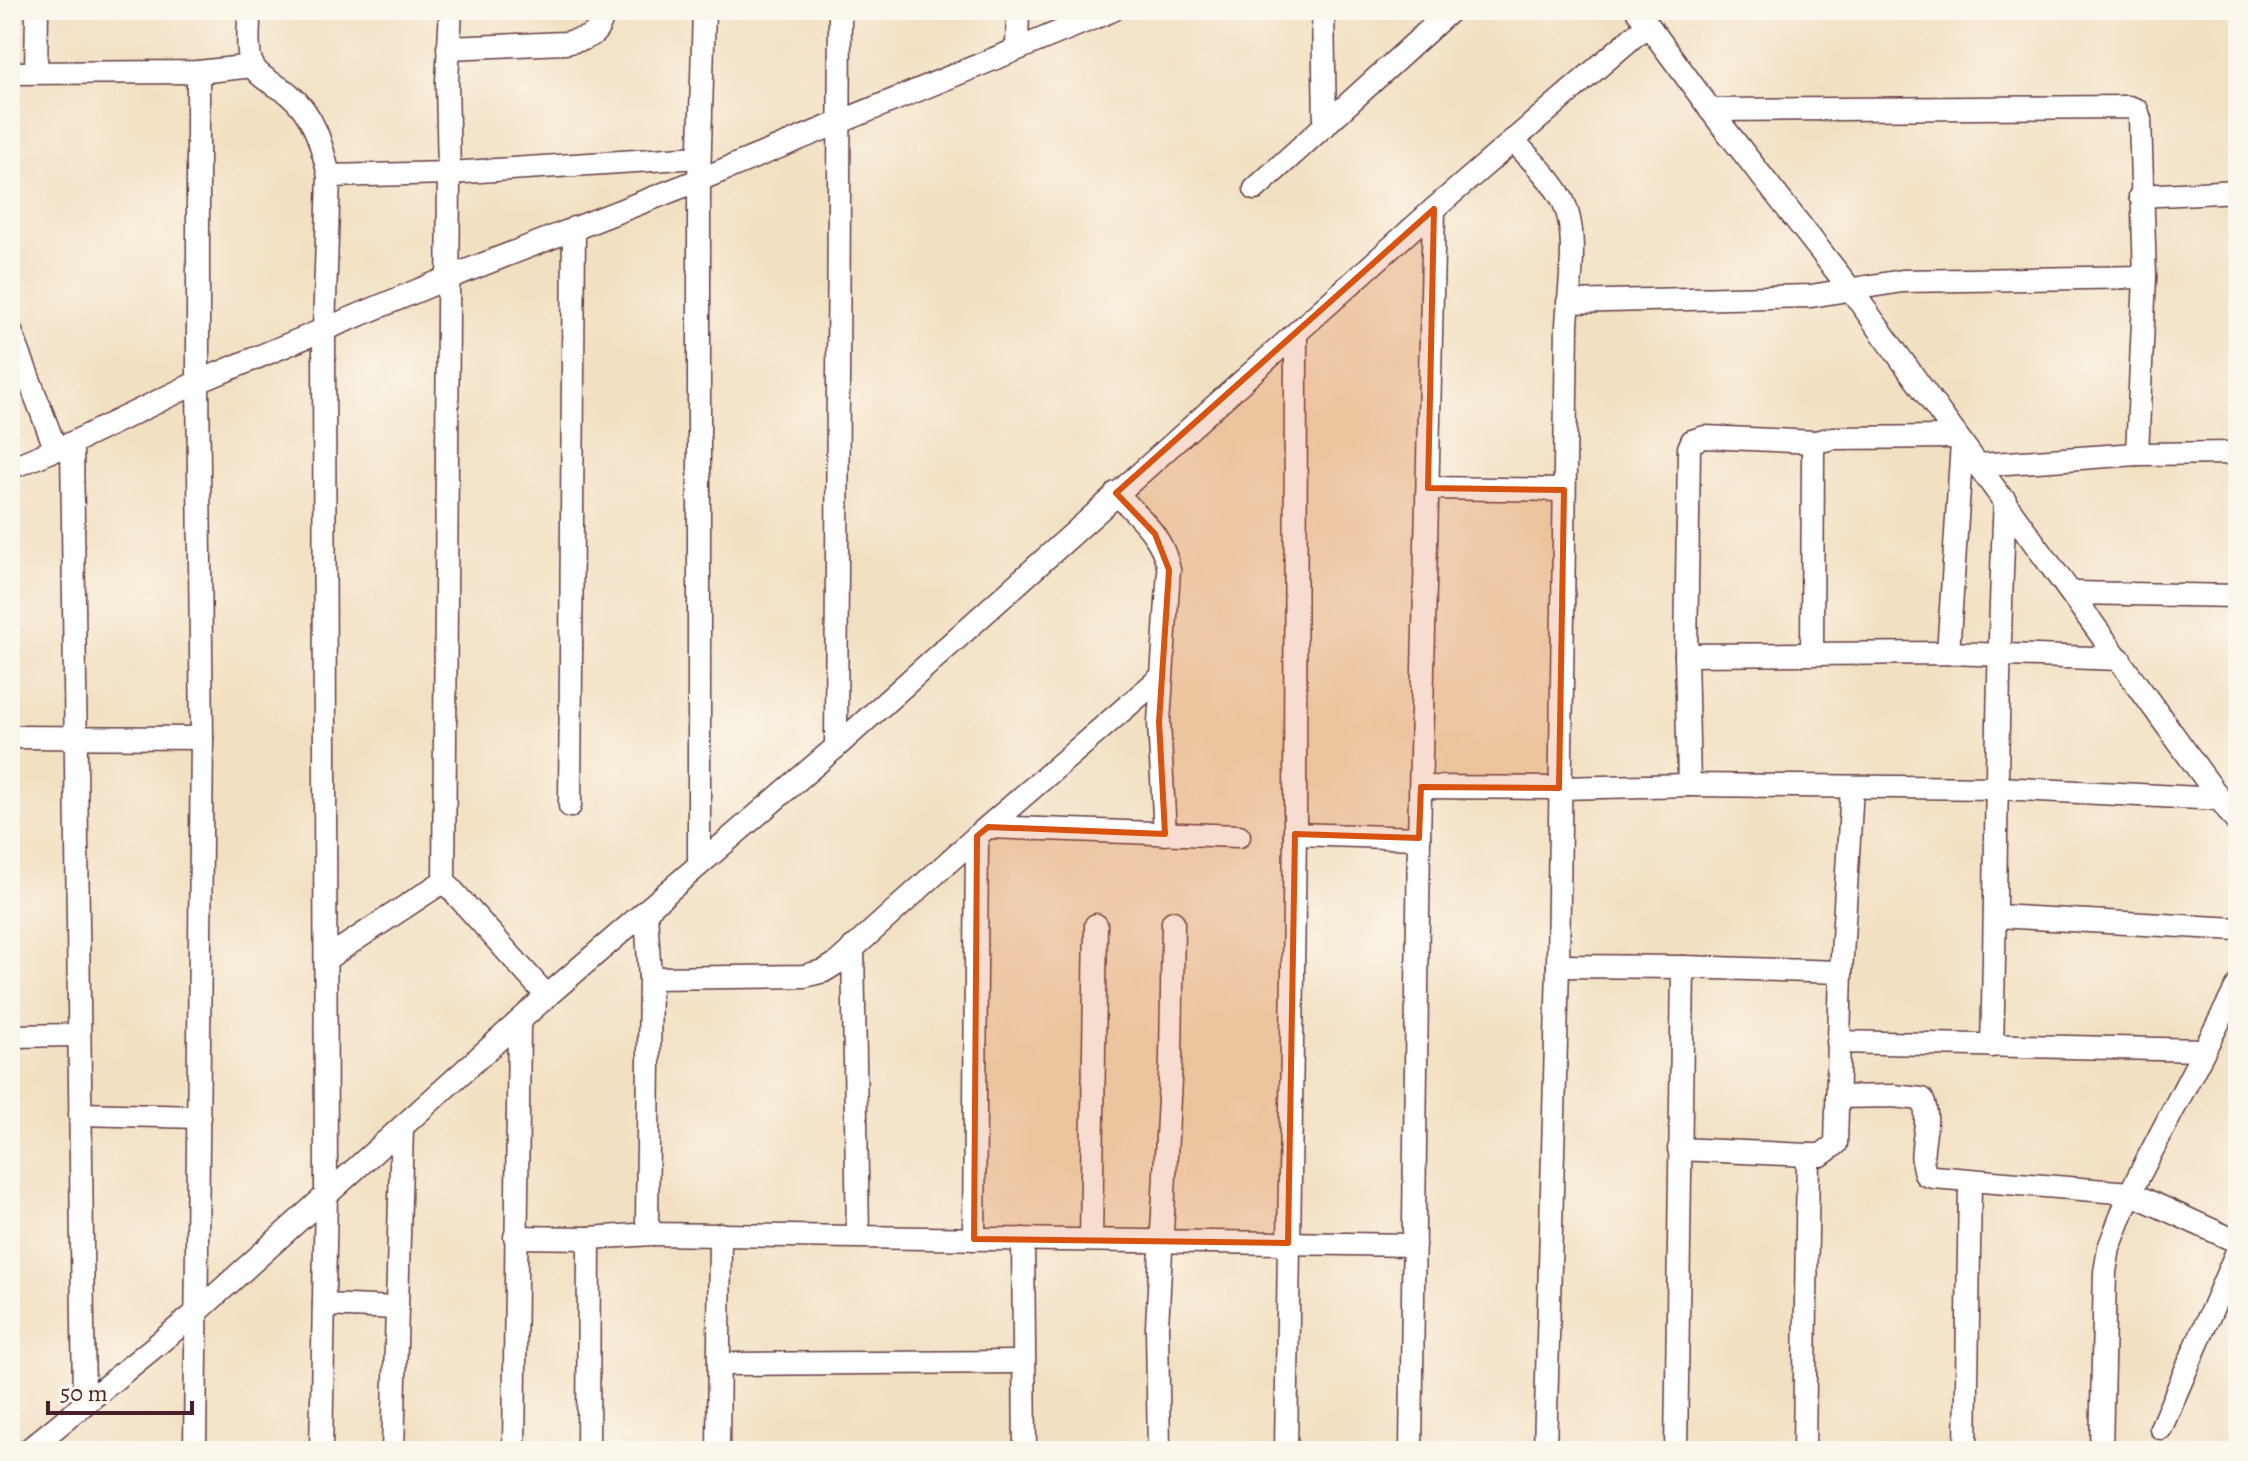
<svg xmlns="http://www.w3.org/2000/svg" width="2248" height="1461" viewBox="0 0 2248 1461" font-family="Alegreya,serif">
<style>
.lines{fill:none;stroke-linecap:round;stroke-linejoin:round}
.minor-casing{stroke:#633c42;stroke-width:25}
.minor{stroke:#fff;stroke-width:22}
.marked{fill:#d8530f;fill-opacity:0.2;stroke:#d8530f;stroke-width:6;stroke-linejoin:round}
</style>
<rect width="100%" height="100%" fill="#fbf7ec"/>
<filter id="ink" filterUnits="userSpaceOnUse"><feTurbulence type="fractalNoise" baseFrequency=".0125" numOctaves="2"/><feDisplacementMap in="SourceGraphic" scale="16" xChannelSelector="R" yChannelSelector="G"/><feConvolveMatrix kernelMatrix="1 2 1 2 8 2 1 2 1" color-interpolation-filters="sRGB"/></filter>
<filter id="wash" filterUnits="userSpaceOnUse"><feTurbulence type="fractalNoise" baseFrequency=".006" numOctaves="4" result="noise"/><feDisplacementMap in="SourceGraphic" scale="32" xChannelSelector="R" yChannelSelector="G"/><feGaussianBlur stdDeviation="1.8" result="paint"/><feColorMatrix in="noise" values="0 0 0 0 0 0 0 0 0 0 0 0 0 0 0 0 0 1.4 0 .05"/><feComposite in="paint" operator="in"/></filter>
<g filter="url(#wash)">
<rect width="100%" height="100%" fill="#f2e0c2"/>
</g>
<g filter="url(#ink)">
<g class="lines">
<defs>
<g id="minor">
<path d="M249,10C250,26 245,52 253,66C260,79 277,85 288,93C314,114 322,145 329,176L449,173L699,157"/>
<path d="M1323,10L1325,126"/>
<path d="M1637,10L1721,124L1851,290L2238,824"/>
<path d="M448,48L565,43C590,38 599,37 604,10"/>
<path d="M1017,48L1018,10"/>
<path d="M36,72L37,10"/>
<path d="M10,73L198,72L253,66"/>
<path d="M1710,110L2129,107L2137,110L2140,119L2145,277L2137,454"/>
<path d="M1513,140C1529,158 1550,177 1561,197C1580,230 1569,288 1567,325L1558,966L1545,1451"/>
<path d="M1255,189L1451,10"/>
<path d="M2140,196L2238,191"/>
<path d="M1568,302L1811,296L1902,281L2145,277"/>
<path d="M10,329L56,450"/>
<path d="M1816,442L1705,437L1692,441L1689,448L1686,655L1689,785L1999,788L2220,799"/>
<path d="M72,443L84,1402"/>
<path d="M1978,465L2137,454L2238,453"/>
<path d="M10,468L72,443L198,382L448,278L699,180L1113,10"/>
<path d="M1428,488L1564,490"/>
<path d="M1116,493C1139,517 1163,536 1169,570L1159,722L1165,834"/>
<path d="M2072,593L2238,596"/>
<path d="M1812,653L1813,449L1816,442L1833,438L1957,437"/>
<path d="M1948,653L1962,443"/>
<path d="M1686,655L1948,653L2120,659"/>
<path d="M10,737L202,738"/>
<path d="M836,747L840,10"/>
<path d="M1421,787L1559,788L1689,785"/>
<path d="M570,806L574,228"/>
<path d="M988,827L1239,836"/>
<path d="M1295,834L1419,838"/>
<path d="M699,864V180L704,10"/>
<path d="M444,881L547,996"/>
<path d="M646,913L650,978L647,1221L652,1234L1414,1245"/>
<path d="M1996,916L2238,929"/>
<path d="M853,947L858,1235"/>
<path d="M326,959L444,881L449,173L447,81L451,10"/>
<path d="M1558,966L1683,967L1841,972"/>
<path d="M650,978L804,976L824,971L837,963L977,836L1161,677"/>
<path d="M10,1036L78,1035"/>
<path d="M1838,1042L2204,1050"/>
<path d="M1992,1046C1997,864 1996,682 2005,500"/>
<path d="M1837,1097L1893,1096L1922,1099C1934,1122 1915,1151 1926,1175L1933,1177L2130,1193L2238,1242"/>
<path d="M80,1114L199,1117"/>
<path d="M1679,1149L1808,1155H1821L1836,1144L1841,972L1852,788"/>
<path d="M515,1237L589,1238L652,1234"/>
<path d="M974,1239L977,836"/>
<path d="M1023,1239L1025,1451"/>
<path d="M1091,1239L1096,925"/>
<path d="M324,1305L397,1308"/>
<path d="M719,1364L1023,1362"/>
<path d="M2161,1428L2238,1249"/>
<path d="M27,1451L197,1312L547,996L836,747L1434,209L1647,25"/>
<path d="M195,1451L202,738L198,382V72"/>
<path d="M321,1451L326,1195L324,330L329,176"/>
<path d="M393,1451L402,1127"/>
<path d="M514,1451L519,1023"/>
<path d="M588,1451L589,1238"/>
<path d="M718,1451L720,1234"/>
<path d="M1159,1451L1157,1327L1171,1060L1173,922"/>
<path d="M1286,1451L1295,834L1296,334"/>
<path d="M1411,1451L1419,838L1434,209"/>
<path d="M1676,1451L1683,967"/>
<path d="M1804,1451L1808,1155"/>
<path d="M1966,1451L1970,1182"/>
<path d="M2101,1451L2105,1272L2109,1248L2130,1193L2238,985"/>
</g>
</defs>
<use href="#minor" class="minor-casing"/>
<use href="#minor" class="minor"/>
</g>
</g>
<path class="marked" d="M1434,209L1428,488L1564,490L1559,788L1421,787L1419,838L1295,834L1288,1243L974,1239L977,836L988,827L1165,834L1159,722L1169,570L1155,534L1116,493Z"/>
<rect width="2248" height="1461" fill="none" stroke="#fbf7ec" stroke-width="40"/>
<path d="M48 1401v12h144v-12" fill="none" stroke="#4a1f2b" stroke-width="4"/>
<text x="60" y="1401" font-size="24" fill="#4a1f2b" stroke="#fbf7ec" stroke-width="6" paint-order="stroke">50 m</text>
</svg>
